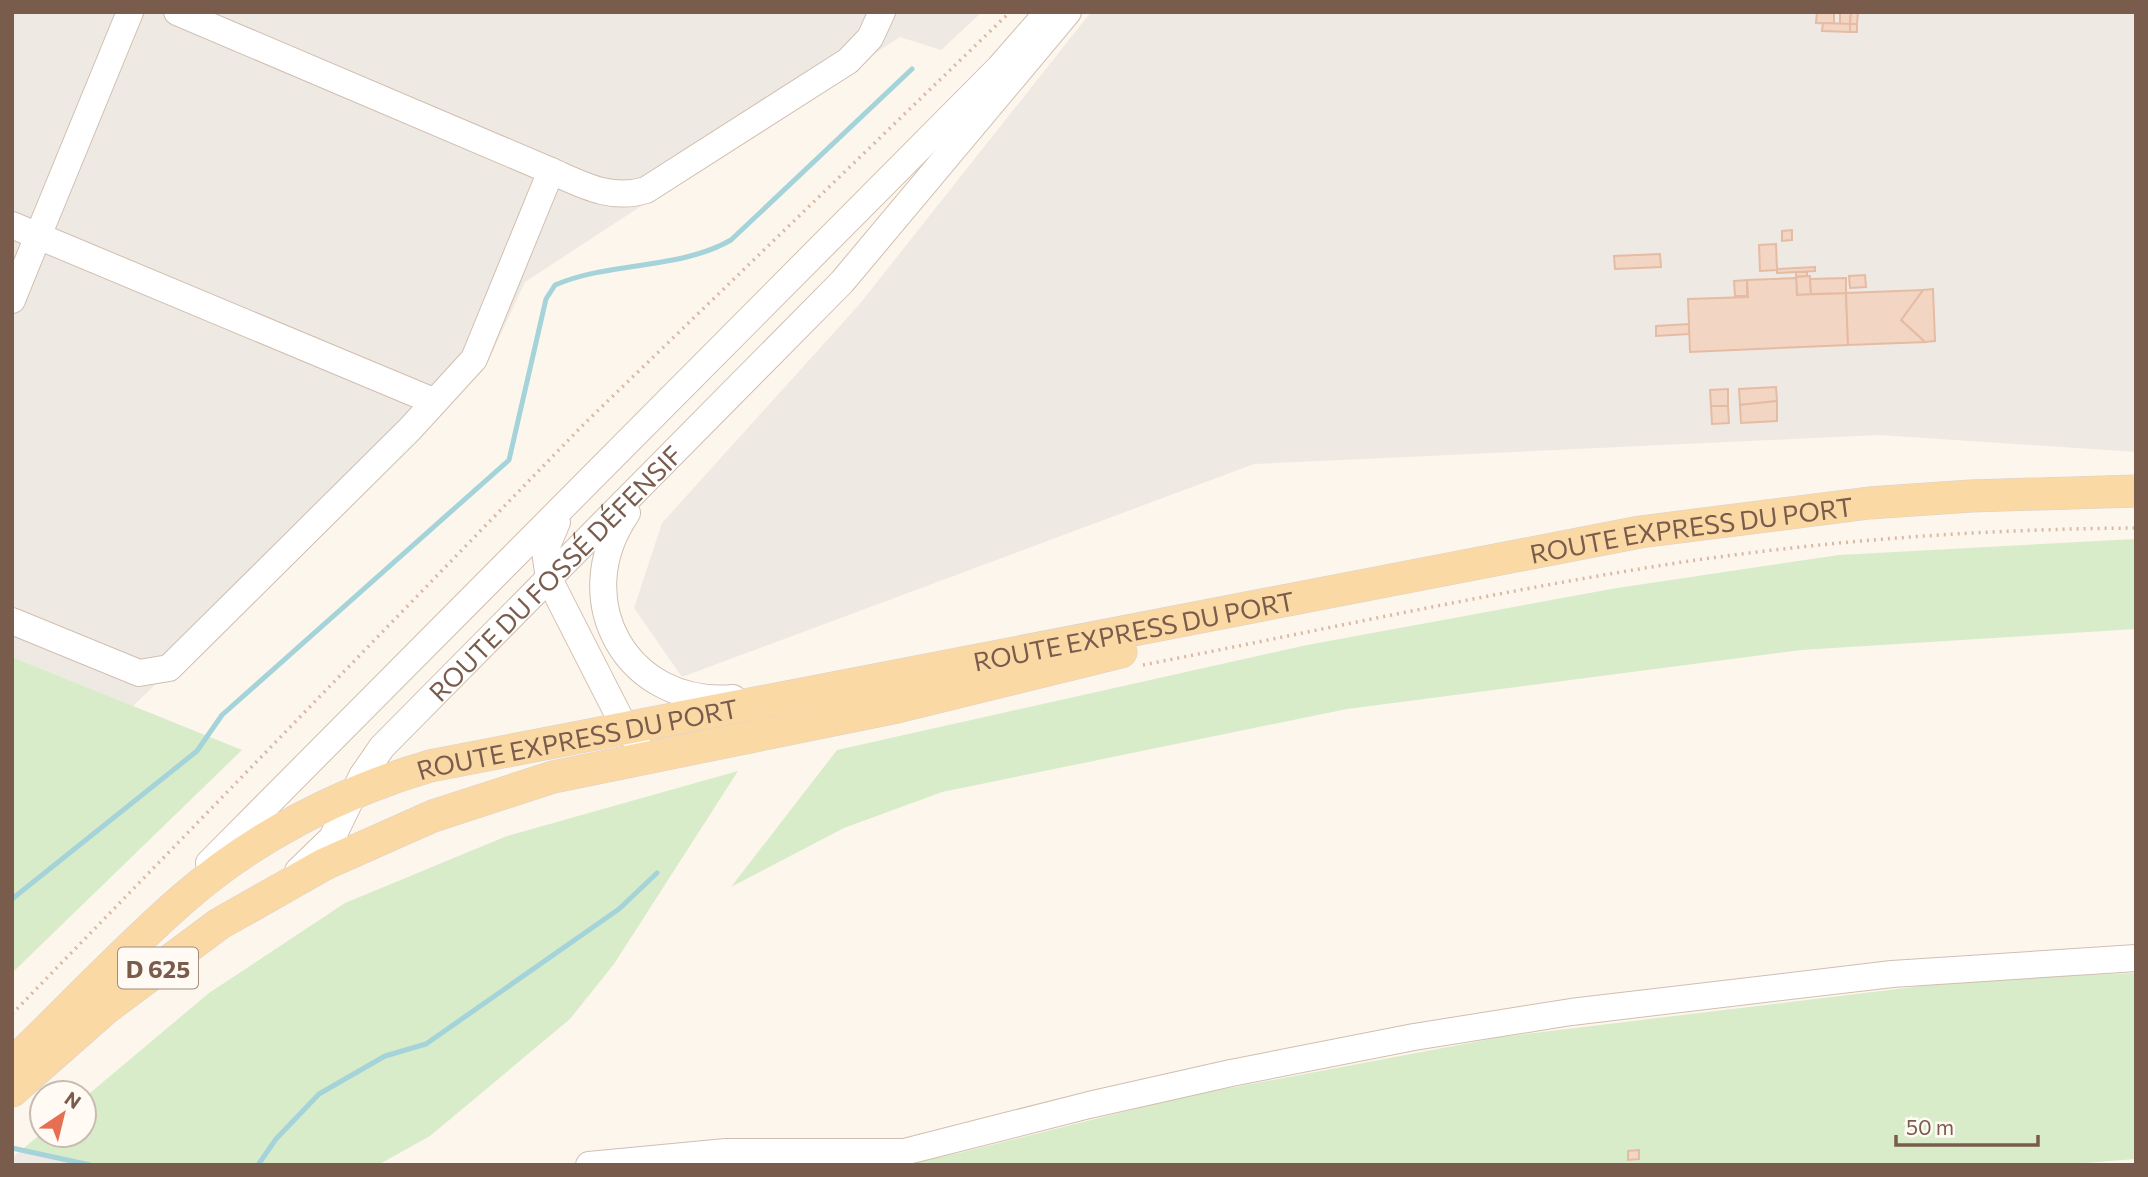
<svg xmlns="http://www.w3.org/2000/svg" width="2148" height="1177" viewBox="0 0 2148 1177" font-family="Commissioner,sans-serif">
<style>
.industrial{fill:#efe9e4}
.green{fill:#d8ecc9}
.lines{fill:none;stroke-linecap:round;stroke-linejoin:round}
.stream{stroke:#a5d3da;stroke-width:5}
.building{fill:#f3d5c3;stroke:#e6bba3;stroke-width:2}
.minor-casing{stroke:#d1beb0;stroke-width:28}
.major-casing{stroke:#dad1cd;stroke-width:33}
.path{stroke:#d9b8a5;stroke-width:3.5;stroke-dasharray:2 5;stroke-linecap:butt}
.minor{stroke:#fff;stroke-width:26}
.major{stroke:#fbd9a5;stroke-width:32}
.labels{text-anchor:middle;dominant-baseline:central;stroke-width:6;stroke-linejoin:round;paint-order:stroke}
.shield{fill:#fffaf3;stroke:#a28b7f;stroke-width:2}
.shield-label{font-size:24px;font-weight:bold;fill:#7a5c4d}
.street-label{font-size:26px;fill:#7a5c4d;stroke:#fffaf3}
</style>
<rect width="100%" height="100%" fill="#fdf6ec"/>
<g class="industrial">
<path d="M12,12H982L941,50L900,37L525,282L486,366L133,706L12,657Z"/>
<path d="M1091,12H2136V452L1879,435L1254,464L682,677L634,608L662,523L858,306Z"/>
<path d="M20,1151L77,1165H12V1158Z"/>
</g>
<g class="green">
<path d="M2136,539V629L1801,650L1347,709L942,792L844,828L731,887L837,750L1307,645L1617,588L1839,555Z"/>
<path d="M12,657L242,750L12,973Z"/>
<path d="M738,771L614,964L570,1019L430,1136L378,1165H77L20,1151L42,1133L84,1135V1098L209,993L345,903L507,836Z"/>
<path d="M2136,973V1159L2058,1165H899L959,1153L1187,1096L1501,1037L1979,979Z"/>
</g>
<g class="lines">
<g class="stream">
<path d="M12,899L197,751L222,715L509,460L546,299L555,285C611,261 679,270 731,240L912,69"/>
<path d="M12,1148L90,1165"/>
<path d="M258,1165L276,1139L319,1094L385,1056L426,1044L619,909L657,873"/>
</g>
</g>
<g class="building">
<path d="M1817,12H1834V24L1816,23Z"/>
<path d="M1840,12H1851L1850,24H1840Z"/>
<path d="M1851,12H1858L1857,24H1850Z"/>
<path d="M1823,23L1850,24V32L1822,31Z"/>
<rect x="1850" y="24" width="7" height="8"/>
<path d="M1792,230V240L1782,241V231Z"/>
<path d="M1776,244L1777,270L1760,271L1759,245Z"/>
<path d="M1660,254L1661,267L1615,269L1614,256Z"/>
<path d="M1815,267V271L1777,273V269Z"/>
<path d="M1796,272H1807V276L1796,277Z"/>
<path d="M1865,275L1866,287L1850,288L1849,276Z"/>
<path d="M1810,276L1811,294L1797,295L1796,277Z"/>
<path d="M1796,278L1797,295L1846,293L1848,345L1690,352L1688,299L1748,297L1747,280Z"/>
<path d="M1846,278V293L1811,294L1810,279Z"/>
<path d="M1747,280V296H1735L1734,281Z"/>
<path d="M1933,289L1935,341L1925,342L1901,320L1923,290Z"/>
<path d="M1923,290L1901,320L1925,342L1848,345L1846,293Z"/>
<path d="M1689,324V334L1656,336V326Z"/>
<path d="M1776,387L1777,401L1740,405L1739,389Z"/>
<path d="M1728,389V406H1711L1710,390Z"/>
<path d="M1777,401V421L1741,423L1740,405Z"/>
<path d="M1711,406H1728L1729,423L1712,424Z"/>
<path d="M1639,1150V1159L1628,1160V1151Z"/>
</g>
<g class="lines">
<defs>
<g id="minor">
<path d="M551,171C583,185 611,201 646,190L848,61L870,38L882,12"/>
<path d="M12,225L38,236L130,12"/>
<path d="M12,300L38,236L433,401"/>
<path d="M627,513C567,600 627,707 733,698"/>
<path d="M557,522L545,551L549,579L625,728L637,741"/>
<path d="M12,621L139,673L169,668L410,429L474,359L551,171L177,12"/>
<path d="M209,863L999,68L1048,12"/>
<path id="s1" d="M298,871L332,838L362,776L382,747L842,282L1068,12"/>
<path d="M589,1165L726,1152H904L1089,1105L1231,1073L1414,1037L1571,1012L1892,974L2136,958"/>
</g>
<g id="major">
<path id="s2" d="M12,1064C70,1009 124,950 184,898C254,837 341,792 430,766L1640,532L1869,503L1971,496L2136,491"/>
<path d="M12,1091L105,1009L219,924L325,864L433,816L553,777L897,707L1121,652"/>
</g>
</defs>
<use href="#minor" class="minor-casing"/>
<use href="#major" class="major-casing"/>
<g class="path">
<path d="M1143,665C1322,630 1502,590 1683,562C1832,540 1985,529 2136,528"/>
<path d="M12,1014L584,424L1010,12"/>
</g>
<use href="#minor" class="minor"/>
<use href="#major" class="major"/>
</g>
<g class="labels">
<rect class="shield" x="118" y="947.5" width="80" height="41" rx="5"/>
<g class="shield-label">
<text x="158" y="968">D 625</text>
</g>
<g class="street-label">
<text stroke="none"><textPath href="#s2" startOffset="1804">ROUTE EXPRESS DU PORT</textPath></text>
<text stroke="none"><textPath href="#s1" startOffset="397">ROUTE DU FOSSÉ DÉFENSIF</textPath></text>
<text stroke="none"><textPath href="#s2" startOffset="1237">ROUTE EXPRESS DU PORT</textPath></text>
<text stroke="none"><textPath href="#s2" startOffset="670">ROUTE EXPRESS DU PORT</textPath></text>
</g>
</g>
<rect width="2148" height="1177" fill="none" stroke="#7a5c4d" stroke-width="28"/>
<g transform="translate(63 1114) rotate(35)"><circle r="33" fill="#fffaf3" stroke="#cabbb1" stroke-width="2"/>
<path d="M0-5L12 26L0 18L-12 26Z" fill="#e76f51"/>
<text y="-10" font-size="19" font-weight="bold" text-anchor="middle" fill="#7a5c4d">N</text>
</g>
<path d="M1896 1135v10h142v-10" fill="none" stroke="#7a5c4d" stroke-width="3.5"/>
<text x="1906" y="1135" font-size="21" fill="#7a5c4d" stroke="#fffaf3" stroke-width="5" paint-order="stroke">50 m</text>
</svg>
